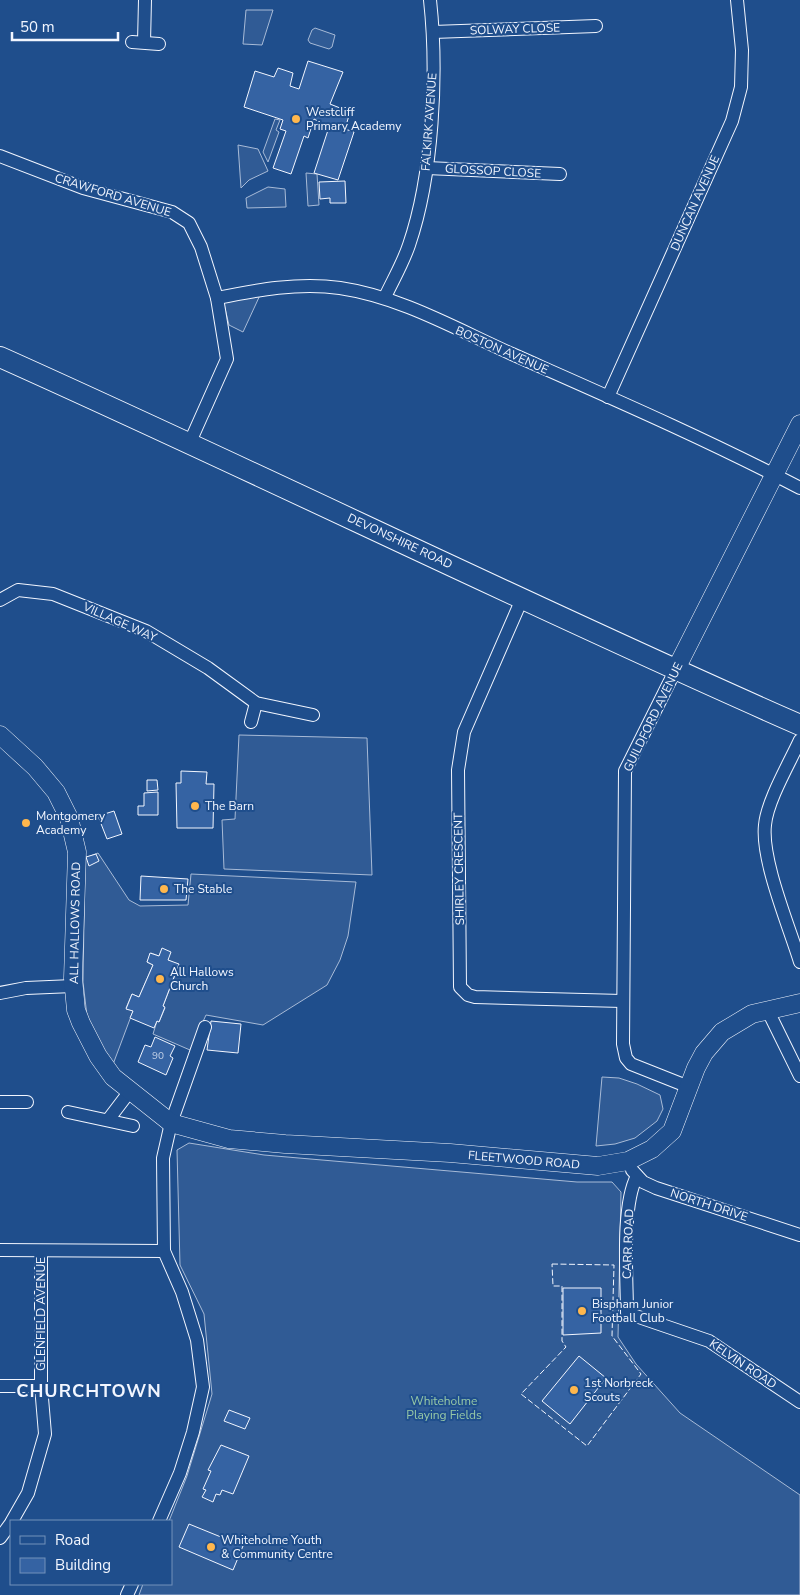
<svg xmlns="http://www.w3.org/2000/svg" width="800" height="1595" viewBox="0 0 800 1595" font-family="'Nunito Sans',sans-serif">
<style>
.built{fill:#305b95;stroke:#a8bbd7}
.building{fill:#3563a3;stroke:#f2f6ff}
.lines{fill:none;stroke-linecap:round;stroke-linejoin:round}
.street-casing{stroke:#f2f6ff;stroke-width:14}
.secondary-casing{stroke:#f2f6ff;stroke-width:19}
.primary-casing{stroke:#f2f6ff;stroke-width:22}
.street{stroke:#1f4e8c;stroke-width:12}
.secondary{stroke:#1f4e8c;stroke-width:18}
.primary{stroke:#1f4e8c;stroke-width:20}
.fence{stroke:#f2f6ff;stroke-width:1;stroke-dasharray:6 2.5;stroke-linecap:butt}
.poi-dot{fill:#ffb74d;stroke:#1f4e8c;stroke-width:2}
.labels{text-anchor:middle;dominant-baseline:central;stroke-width:4;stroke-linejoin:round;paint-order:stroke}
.number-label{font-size:10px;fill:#c3d1e8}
.street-label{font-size:12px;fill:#f2f6ff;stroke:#1f4e8c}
.poi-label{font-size:12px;fill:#f2f6ff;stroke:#1f4e8c;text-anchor:start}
.park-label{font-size:12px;fill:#97c8a6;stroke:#1f4e8c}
.district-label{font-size:18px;font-weight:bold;letter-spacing:1px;fill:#f2f6ff;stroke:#1f4e8c}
</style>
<rect width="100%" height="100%" fill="#1f4e8c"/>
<g class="built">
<path d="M246,10H273L262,45L243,44Z"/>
<path d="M315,28L335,35L332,47L329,49L310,43L308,40L312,30Z"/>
<path d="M275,119L280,120L276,130L279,132L268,162L263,152Z"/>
<path d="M238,145L258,149L268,171L249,180L241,188Z"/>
<path d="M306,173L317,174L319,205L308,206Z"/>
<path d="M268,187L285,189L286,207L247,208L246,198Z"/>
<path d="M261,293L243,332L229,325L224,304L226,300Z"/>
<path d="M239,735L367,738L372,875L224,869L222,820L235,819Z"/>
<path d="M98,853L129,900L140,906L188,905L191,874L356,882L348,936L340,960L327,985L263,1025L206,1015L190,1050L153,1034L157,1021L159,1022L165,1008L163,1006L179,965L168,960L162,949L159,956L151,953L147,962L153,965L139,997L132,994L126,1008L133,1011L112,1067L87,1016L83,982L85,858Z"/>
<path d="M602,1077L619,1078L637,1084L660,1095L663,1109L657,1121L635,1138L615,1144L596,1146Z"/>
<path d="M189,1143L264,1155L577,1182H612L621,1192L618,1337L636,1364L680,1413L800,1495V1595H139L143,1584H171V1521H169L187,1476L212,1394L204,1314L180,1265L177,1150Z"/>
</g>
<g class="building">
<path d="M308,61L343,72L330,104L350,112L345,129L354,132L338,180L314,173L329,127L314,119L308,138L304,136L291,174L273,168L286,131L280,129L283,120L244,107L255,71L274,77L278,68L293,73L290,86L299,89Z"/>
<path d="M345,181L346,203H330V198L320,199L319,182Z"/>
<path d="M181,771L207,772L206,784H214L213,828H177L176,783H181Z"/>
<path d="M147,780H157L158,790L147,791Z"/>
<path d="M158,792V815H138V806H144V793Z"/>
<path d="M114,811L122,834L107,839L98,816Z"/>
<path d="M96,854L99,861L89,866L86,857Z"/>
<path d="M141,876L188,879L186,900H140Z"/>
<path d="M162,948L171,952L168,960L179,964L163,1006L165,1007L159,1022L157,1021L154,1028L130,1018L133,1011L126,1009L132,994L139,997L153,965L147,962L150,953L159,956Z"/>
<path d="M211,1021L241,1024L238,1053L207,1050Z"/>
<path d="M155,1037L175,1046L170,1056L173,1058L166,1075L138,1062L145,1045L151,1047Z"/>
<path d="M563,1288H601V1333L563,1335Z"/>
<path d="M579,1356L606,1378L570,1424L542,1401Z"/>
<path d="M229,1410L250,1418L245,1429L224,1421Z"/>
<path d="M221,1445L249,1456L233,1494L222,1490L220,1495L216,1494L213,1502L202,1497L206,1490L203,1489L211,1471L208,1470Z"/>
<path d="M189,1524L243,1546L233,1570L179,1547Z"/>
</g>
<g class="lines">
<defs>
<g id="street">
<path d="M433,32L596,26"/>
<path d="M132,42L159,44"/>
<path d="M144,42L145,0"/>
<path d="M0,156L83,188L172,212L189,223L201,247L217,298L227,359L190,442"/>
<path d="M427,168L560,174"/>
<path d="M385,297C393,280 403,263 409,245C433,175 438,73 430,0"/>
<path d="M217,298C257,290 299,282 340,288C401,297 456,329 512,354C609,397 706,439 800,488"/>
<path d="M608,397L732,121L741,87L742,50L737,0"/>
<path d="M522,599L464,732L458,770L460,987L468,995L475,997L622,1001"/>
<path d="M0,600L18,590L53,594L146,631L208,668L256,703L313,715"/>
<path d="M675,671L625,771L623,1044L626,1058L631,1064L689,1087"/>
<path d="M251,722L256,703"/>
<path d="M800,740C790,762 767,801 765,825C761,860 789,926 800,962"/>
<path d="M0,993L26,988L73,986"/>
<path d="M767,1009L800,1076"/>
<path d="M0,1102H27"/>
<path d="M68,1112L133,1126"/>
<path d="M108,1120L130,1091"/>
<path d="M632,1170L643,1182L656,1188L800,1235"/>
<path d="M637,1176C621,1206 627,1278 627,1313L709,1341L800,1402"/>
<path d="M0,1250L164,1251"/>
<path d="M0,1386H41"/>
<path d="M12,1521L28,1493L45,1434L41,1386V1251"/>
<path d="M159,1521L180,1473L193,1432L203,1387L197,1340L182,1292L164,1251L163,1158L171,1123L205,1027"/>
<path d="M0,1538L11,1523"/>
<path d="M127,1595L132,1584"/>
</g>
<g id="secondary">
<path d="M675,671L800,424"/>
<path d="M0,735L35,767L56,792L69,818L77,852L73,978L76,1010L81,1023L98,1056L113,1077L171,1123L229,1139L285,1144L450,1153L598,1166L628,1161L652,1149L672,1131L696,1068L704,1053L722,1032L752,1014L800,1003"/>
</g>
<path id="primary" d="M0,357C268,477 531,607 800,725"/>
</defs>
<use href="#street" class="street-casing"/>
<use href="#secondary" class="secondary-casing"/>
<use href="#primary" class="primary-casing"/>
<use href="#street" class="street"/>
<use href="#secondary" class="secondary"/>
<use href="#primary" class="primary"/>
<path class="fence" d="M552,1264L614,1265L612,1336L641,1374L587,1446L521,1394L566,1347L562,1341V1286H553Z"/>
</g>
<g class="poi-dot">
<circle cx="296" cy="119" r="5"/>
<circle cx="195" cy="806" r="5"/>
<circle cx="26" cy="823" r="5"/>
<circle cx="164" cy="889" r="5"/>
<circle cx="160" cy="979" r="5"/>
<circle cx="582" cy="1311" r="5"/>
<circle cx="574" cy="1390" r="5"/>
<circle cx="211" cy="1547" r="5"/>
</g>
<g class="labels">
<g class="number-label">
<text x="158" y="1056">90</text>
</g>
<g class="street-label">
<text transform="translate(515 29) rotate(-2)">SOLWAY CLOSE</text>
<text transform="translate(429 122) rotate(-86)">FALKIRK AVENUE</text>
<text transform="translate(493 171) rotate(3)">GLOSSOP CLOSE</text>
<text transform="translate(113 195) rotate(17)">CRAWFORD AVENUE</text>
<text transform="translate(695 203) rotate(-66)">DUNCAN AVENUE</text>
<text transform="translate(502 350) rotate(24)">BOSTON AVENUE</text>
<text transform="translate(400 541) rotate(25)">DEVONSHIRE ROAD</text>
<text transform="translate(120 622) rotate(24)">VILLAGE WAY</text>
<text transform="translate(653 717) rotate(-64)">GUILDFORD AVENUE</text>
<text transform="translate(459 869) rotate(-91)">SHIRLEY CRESCENT</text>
<text transform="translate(75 923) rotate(-89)">ALL HALLOWS ROAD</text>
<text transform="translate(524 1160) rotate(5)">FLEETWOOD ROAD</text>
<text transform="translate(709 1205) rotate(18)">NORTH DRIVE</text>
<text transform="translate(628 1244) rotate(-88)">CARR ROAD</text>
<text transform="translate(41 1314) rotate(-90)">GLENFIELD AVENUE</text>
<text transform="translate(743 1364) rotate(34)">KELVIN ROAD</text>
</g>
<g class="poi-label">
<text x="306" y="112">Westcliff<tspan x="306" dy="14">Primary Academy</tspan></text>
<text x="205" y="806">The Barn</text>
<text x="36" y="816">Montgomery<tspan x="36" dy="14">Academy</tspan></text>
<text x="174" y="889">The Stable</text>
<text x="170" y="972">All Hallows<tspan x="170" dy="14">Church</tspan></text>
<text x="592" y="1304">Bispham Junior<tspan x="592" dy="14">Football Club</tspan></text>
<text x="584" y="1383">1st Norbreck<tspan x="584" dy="14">Scouts</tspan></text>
<text x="221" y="1540">Whiteholme Youth<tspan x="221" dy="14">&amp; Community Centre</tspan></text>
</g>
<g class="park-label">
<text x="444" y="1401">Whiteholme<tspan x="444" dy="14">Playing Fields</tspan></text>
</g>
<g class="district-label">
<text x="89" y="1391">CHURCHTOWN</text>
</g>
</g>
<rect x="10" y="1520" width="162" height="65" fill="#1f4e8c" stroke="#7391ba"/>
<rect x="20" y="1536" width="25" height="8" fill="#1f4e8c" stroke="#7391ba"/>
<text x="55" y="1545" font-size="15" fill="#f2f6ff">Road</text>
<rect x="20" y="1558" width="25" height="15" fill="#3563a3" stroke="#7391ba"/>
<text x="55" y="1570" font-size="15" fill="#f2f6ff">Building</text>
<path d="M12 32v8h106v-8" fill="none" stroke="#f2f6ff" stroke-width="2.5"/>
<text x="20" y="32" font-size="15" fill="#f2f6ff" stroke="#1f4e8c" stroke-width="4" paint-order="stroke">50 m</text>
</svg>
